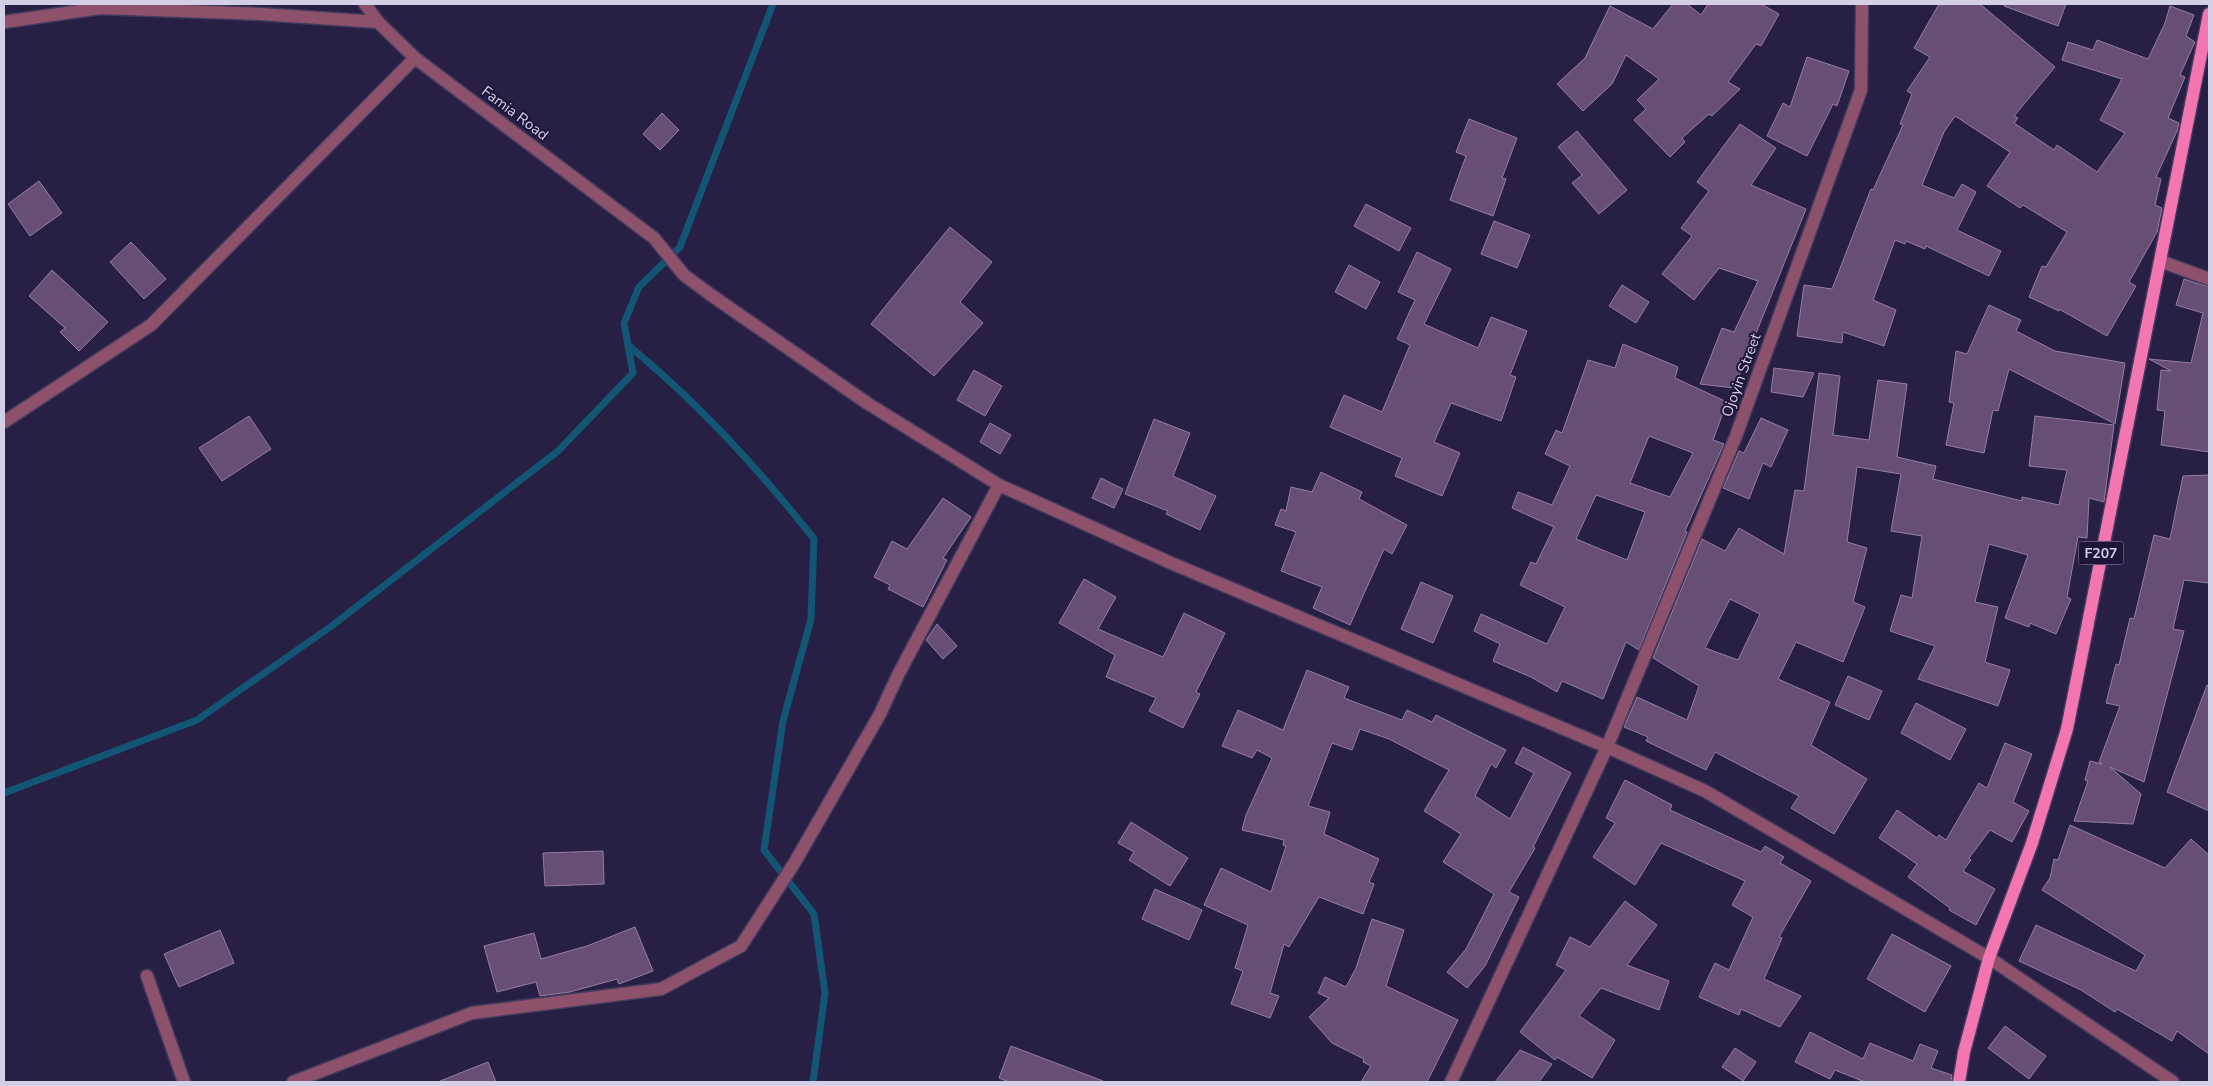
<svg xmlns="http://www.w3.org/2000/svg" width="2213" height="1086" viewBox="0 0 2213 1086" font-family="'Nunito Sans',sans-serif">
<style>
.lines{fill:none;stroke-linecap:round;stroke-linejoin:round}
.stream{stroke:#125674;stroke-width:7}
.building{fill:#664e74;stroke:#967da6;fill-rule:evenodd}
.minor-casing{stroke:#433b5e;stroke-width:15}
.major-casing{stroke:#433b5e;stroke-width:15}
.minor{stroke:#8d516c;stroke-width:12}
.major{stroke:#f376b1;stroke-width:12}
.labels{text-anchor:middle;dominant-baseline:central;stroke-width:4;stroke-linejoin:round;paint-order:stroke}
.shield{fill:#1f1539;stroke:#9d97b3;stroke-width:1}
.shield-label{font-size:14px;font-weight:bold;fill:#d3cfe7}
.street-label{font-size:15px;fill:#d3cfe7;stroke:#1f1539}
</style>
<rect width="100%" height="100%" fill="#281f44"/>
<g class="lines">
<g class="stream">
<path d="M628,345C697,402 759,469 814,539L811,619L783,721L764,850L814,914L825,993L813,1082"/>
<path d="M4,793L197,720L333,625L558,451L633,373L624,323L639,287L680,247L773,4"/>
</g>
</g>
<g class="building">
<path d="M1673,4H1687L1701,15L1708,4H1761L1779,14L1761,46L1756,44L1728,82L1740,89L1712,116L1709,114L1682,138L1685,142L1670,157L1634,120L1646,109L1637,100L1659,79L1626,55L1612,84L1583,111L1557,84L1585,58L1610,6L1653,29Z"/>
<path d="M1939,4H1980L2055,67L2014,116L2018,118L2014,123L2054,150L2057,145L2097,172L2125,133L2100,120L2122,79L2062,60L2068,42L2093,50L2097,40L2148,59L2165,23L2170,6L2194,15L2186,36L2195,42L2180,75L2185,77L2168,118L2179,123L2177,131L2156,177L2161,179L2155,205L2162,208L2157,232L2129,282L2136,286L2107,336L2059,309V311L2029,297L2042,266L2046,267L2067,232L2023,205L2020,208L1987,186L2010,152L1955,116L1944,132L1922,185L1954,198L1962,184L1976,192L1957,230L2001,251L1989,276L1926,246L1925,249L1906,241L1905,244L1895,240L1873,300L1896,310L1884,346L1843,332L1842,343L1797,336L1804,285L1832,289L1871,189L1873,190L1903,125L1900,124L1912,94L1907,91L1930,57L1914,48Z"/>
<path d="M2004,4H2066L2058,26L2004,6Z"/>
<path d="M1807,57L1849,71L1837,106L1833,104L1807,156L1767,136L1783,103L1790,107Z"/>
<path d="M662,113L679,130L660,150L643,134Z"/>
<path d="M1469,119L1517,138L1502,178L1506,179L1493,216L1450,200L1466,156L1456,152Z"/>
<path d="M1740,124L1776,148L1751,185L1806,209L1734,388L1700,384L1722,328L1734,332L1758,281L1719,268L1694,300L1662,274L1692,236L1681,228L1709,191L1697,182Z"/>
<path d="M1577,131L1627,190L1599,214L1572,183L1582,175L1558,147Z"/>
<path d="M39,181L62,213L30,236L8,204Z"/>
<path d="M1366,204L1411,228L1399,251L1354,226Z"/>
<path d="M1494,221L1530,235L1517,268L1481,254Z"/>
<path d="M950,227L992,262L960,302L983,323L934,376L871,324Z"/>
<path d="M131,242L166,279L144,299L110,262Z"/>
<path d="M1417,252L1451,269L1424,324L1478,348L1491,317L1527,331L1510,375L1516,377L1501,421L1451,403L1434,442L1460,453L1442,496L1395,476L1402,458L1330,427L1344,395L1382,412L1410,345L1397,339L1415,300L1398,292Z"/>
<path d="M1349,265L1380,282L1366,309L1335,292Z"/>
<path d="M52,270L108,322L79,351L60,332L65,328L29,296Z"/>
<path d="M2184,279L2209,287V452L2161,445L2165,411L2157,410L2161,370L2171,371L2149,359L2191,363L2203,313L2176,305Z"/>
<path d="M1622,285L1649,302L1636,323L1609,306Z"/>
<path d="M1989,305L2021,320L2016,331L2055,351L2125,363L2115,424L2009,369L1998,411L1993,410L1984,453L1946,445L1954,403L1949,402L1956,351L1967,354Z"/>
<path d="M1623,344L1678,367L1675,378L1727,402L1713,440L1724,444L1685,531L1687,532L1639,650L1626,642L1603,699L1562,681L1557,692L1531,677L1493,661L1500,644L1474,631L1481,614L1547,644L1565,607L1520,585L1531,562L1536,564L1554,527L1512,508L1518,492L1552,505L1570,466L1545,454L1556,430L1562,433L1588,360L1615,368ZM1649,436L1693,453L1670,497L1630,483ZM1596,495L1645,512L1627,560L1576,539Z"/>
<path d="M1774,368L1814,373L1803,397L1771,392Z"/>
<path d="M974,370L1002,386L985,416L957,400Z"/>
<path d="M1819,373L1840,376L1833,435L1869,440L1878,380L1907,384L1897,457L1936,466L1933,479L2022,501V497L2059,505L2067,470L2029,466L2035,416L2114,425L2104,502L2089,498L2087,538L2078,537L2067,597L2071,599L2056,634L2030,623L2029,627L2005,618L2028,555L1989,544L1975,602L1998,607L1985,662L2010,670L1998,706L1918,679L1935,646L1890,631L1901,595L1912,598L1922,536L1891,531L1901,474L1857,467L1847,542L1867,548L1853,602L1865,607L1843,662L1796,642L1778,679L1830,702L1811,745L1867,779L1834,834L1791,808L1799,796L1715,752L1706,770L1646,741L1648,737L1624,727L1637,697L1687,720L1699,686L1653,658L1702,539L1725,551L1739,528L1784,554L1795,490L1804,491ZM1730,599L1760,614L1738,660L1705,648Z"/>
<path d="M249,416L271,449L222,481L199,448Z"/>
<path d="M1761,418L1788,430L1771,467L1763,463L1749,499L1723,488L1739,451L1744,453Z"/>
<path d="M1154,419L1190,433L1173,476L1216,496L1200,530L1166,514L1168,511L1125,494Z"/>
<path d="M990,423L1011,435L1000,454L980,442Z"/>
<path d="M1321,472L1362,492L1359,499L1407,525L1392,554L1384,549L1350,625L1313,608L1322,587L1281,571L1296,532L1275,525L1281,509L1286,511L1291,487L1312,492Z"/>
<path d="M2209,475V583L2184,580L2173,629L2184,631L2144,782L2110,767L2141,794L2133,824L2074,821L2088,781L2085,780L2090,761L2102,764L2099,762L2120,706L2106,703L2116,664L2119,665L2130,618L2134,619L2154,535L2170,539L2183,476Z"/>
<path d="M1101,478L1123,489L1114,508L1092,498Z"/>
<path d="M943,498L971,517L943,558L947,560L923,607L888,589L890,585L874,577L892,541L907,549Z"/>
<path d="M1084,579L1116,597L1098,629L1163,657L1184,613L1225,633L1196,692L1200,694L1183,728L1149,711L1156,698L1106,677L1115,655L1059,623Z"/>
<path d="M1421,582L1453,596L1433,643L1401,629Z"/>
<path d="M937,624L957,646L943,659L926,640Z"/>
<path d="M1307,670L1349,687L1344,698L1402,720L1407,710L1432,722L1436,715L1506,750L1496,768L1491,764L1475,796L1510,819L1534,773L1515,763L1523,747L1571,773L1533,847L1535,848L1509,892L1519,897L1485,966L1467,988L1447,972L1466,949L1494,894L1443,862L1461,834L1424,811L1449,770L1389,739L1360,729L1352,750L1332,743L1308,806L1330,812L1324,834L1379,859L1369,882L1374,884L1363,914L1319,897L1289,947L1284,944L1270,993L1279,996L1270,1018L1231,1004L1243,971L1235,968L1248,925L1204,905L1221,868L1271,892L1286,846L1283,845L1284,840L1242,830L1246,815L1272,758L1257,750L1252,758L1222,746L1238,710L1283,730Z"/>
<path d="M1848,676L1882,691L1869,720L1835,705Z"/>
<path d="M2207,685L2209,686V811L2167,792Z"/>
<path d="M1916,703L1966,729L1950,760L1901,733Z"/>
<path d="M2005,743L2032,754L2013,802L2029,811L2012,842L1990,830L1969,858L1971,860L1963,871L1995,889L1976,925L1949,910L1950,908L1908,877L1917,864L1879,838L1897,810L1937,838L1939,835L1946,840L1979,783L1987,788Z"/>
<path d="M1625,780L1672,805L1670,810L1761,852L1765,846L1784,857L1780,863L1811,881L1779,937L1782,938L1764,979L1801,996L1780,1027L1741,1009L1739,1015L1699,997L1715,963L1729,970L1753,917L1732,905L1745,881L1661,843L1635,885L1593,857L1615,823L1606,818Z"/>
<path d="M1131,822L1188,858L1170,886L1129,860L1134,852L1118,843Z"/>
<path d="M2070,825L2165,868L2191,839L2209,855V1054L2177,1031L2172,1041L2117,1009L2115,1012L2081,990L2019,961L2036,925L2136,971L2145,955L2042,890L2050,878L2054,859L2058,860Z"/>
<path d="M603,851L604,884L545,886L543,853Z"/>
<path d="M1155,889L1202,910L1189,940L1142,919Z"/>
<path d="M1625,901L1657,925L1627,965L1669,981L1659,1010L1601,988L1579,1016L1615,1040L1592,1078L1557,1057L1555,1060L1520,1032L1566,970L1556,965L1570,937L1590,947Z"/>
<path d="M1372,919L1404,930L1386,986L1458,1020L1427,1082H1361L1371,1066L1363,1062L1364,1059L1332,1043L1309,1017L1329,998L1318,993L1325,977L1346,987L1356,968Z"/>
<path d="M635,927L653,971L619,984L617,979L570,992L540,996L536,982L497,992L484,946L534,933L541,959L587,946Z"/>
<path d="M220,930L234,963L179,987L164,954Z"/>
<path d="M1892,934L1951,966L1925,1012L1867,979Z"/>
<path d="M2005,1026L2046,1056L2029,1079L1988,1048Z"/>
<path d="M1810,1032L1863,1059L1870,1043L1913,1061L1920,1044L1938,1051L1931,1068L1952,1075L1951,1082H1865L1835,1070L1830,1079L1795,1062Z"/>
<path d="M1011,1046L1103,1081V1082H1009L999,1078Z"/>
<path d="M1735,1048L1756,1062L1743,1081L1722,1067Z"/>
<path d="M1520,1050L1552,1064L1539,1082H1495Z"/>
<path d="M488,1062L496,1082H440V1081Z"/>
</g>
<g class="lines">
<defs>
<g id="minor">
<path d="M365,4L378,22L415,58L654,238L684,275L711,295L867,403L999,485L1171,563L1607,747L1705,791L1989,958L2173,1082"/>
<path d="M4,22L100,8L260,14L378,22"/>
<path d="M2160,261L2209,279"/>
<path d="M4,422L151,325L415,58"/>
<path d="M147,976L184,1082"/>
<path d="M293,1082L472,1013L661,989L741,946L795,862L880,714L898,675L999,485"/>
<path d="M1451,1082L1607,747L1736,436L1861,90L1862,4"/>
</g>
<path id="major" d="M1959,1082L1964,1052L1989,958L2032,843L2067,729L2209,14"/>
</defs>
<use href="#minor" class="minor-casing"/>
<use href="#major" class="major-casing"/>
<use href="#minor" class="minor"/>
<use href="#major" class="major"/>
</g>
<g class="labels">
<rect class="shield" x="2078.5" y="541.5" width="45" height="23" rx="4"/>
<g class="shield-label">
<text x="2101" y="553">F207</text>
</g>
<g class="street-label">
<text transform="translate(515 113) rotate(37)">Famia Road</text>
<text transform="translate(1741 375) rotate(-70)">Ojoyin Street</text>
</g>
</g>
<rect width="2213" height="1086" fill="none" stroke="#d3cfe7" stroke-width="10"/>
</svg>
